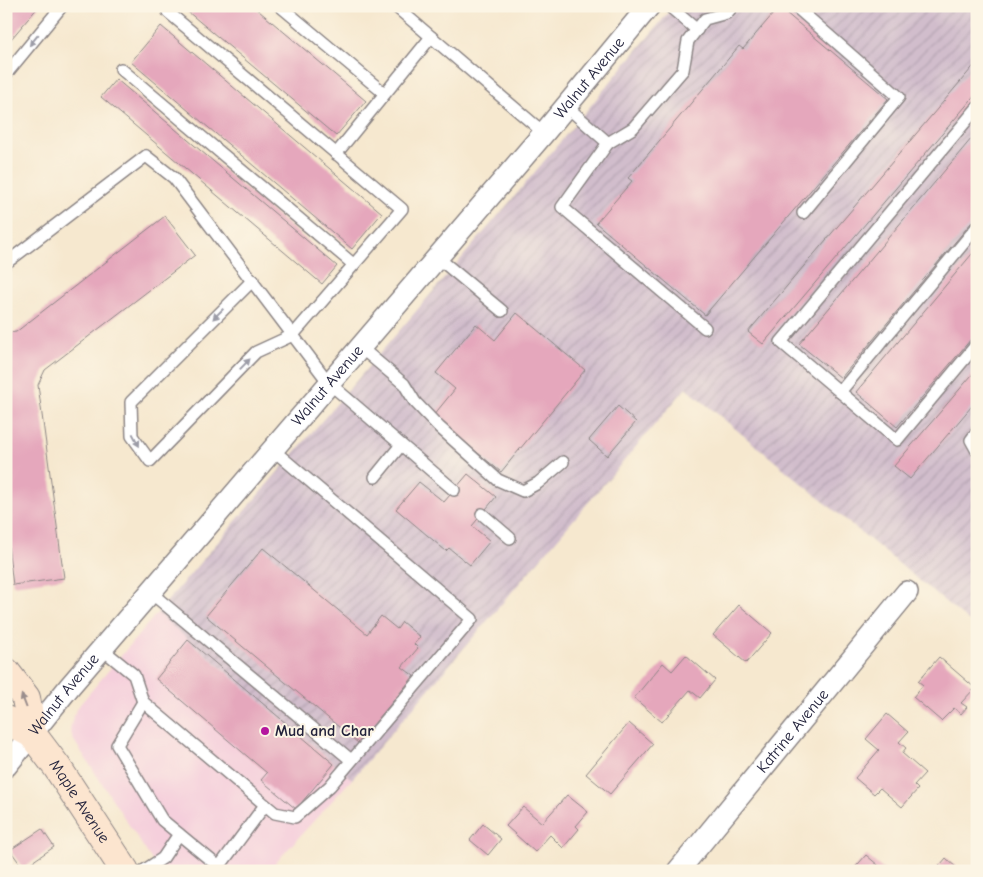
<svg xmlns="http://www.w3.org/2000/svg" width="983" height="877" viewBox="0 0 983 877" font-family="'Comic Neue',sans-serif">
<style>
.built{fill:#f5cfdc}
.industrial{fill:url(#industrial-furrows)}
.building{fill:#e5a7bc}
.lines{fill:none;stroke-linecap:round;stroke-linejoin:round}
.lane-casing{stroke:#8c8585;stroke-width:14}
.street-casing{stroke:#8c8585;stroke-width:24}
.secondary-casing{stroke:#8c8585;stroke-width:30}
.lane{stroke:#fff;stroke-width:11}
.street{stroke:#fff;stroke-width:21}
.secondary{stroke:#fce5cf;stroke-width:28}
.oneway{fill:#9c9ca7}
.oneway2{fill:#9a8d8c}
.poi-dot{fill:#b5179e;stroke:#fcf5e5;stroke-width:2}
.labels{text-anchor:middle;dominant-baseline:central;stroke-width:4;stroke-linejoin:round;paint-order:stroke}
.street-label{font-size:16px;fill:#22223b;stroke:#fcf5e5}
.poi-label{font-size:16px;font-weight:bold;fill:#22223b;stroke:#fcf5e5;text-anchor:start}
</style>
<defs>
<pattern id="industrial-furrows" width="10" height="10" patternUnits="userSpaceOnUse" patternTransform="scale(1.25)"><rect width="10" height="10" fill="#d1bdcc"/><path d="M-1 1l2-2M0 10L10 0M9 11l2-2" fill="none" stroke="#b3a2b0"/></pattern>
</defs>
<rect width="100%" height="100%" fill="#fcf5e5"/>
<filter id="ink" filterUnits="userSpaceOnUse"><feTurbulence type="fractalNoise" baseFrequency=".02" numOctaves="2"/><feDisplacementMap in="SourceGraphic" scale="10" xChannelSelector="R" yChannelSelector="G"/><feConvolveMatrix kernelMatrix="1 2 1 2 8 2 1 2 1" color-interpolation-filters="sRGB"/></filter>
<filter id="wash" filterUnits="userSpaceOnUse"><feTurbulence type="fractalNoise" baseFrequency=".0096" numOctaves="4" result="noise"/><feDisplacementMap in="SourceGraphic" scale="20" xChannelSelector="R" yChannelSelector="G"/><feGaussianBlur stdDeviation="1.12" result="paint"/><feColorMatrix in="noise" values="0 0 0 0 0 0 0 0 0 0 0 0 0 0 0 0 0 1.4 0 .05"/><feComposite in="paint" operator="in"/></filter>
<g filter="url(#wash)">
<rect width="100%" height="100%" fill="#f6e8cf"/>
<path class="built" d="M157,613L352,779L268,871H159L73,739L70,729L76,709Z"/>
<path class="industrial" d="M674,6H977V628L686,388L352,779L157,613L509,203Z"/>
<g id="blocks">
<g class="building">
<path d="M6,6H39L6,45Z"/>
<path d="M181,6H253L366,101L336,136Z"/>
<path d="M779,7L888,99L705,315L596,223L632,181L628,178L739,46L743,49Z"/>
<path d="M161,26L382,213L352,249L131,62Z"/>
<path d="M977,62V93L763,344L748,332Z"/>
<path d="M116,79L337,266L322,284L101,97Z"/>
<path d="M977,132V216L841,378L799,344Z"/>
<path d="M165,216L195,255L45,370L38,385L64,578L13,585L6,530V333L16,332Z"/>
<path d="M977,248V332L897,427L856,392Z"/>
<path d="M517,313L585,370L501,472L433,416L455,389L436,373L476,324L495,340Z"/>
<path d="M977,369V400L910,479L894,466Z"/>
<path d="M618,406L636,422L607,456L589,440Z"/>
<path d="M468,474L496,497L472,526L490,541L470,565L449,548L446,551L396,509L419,482L444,502Z"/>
<path d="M263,548L367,634L381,616L397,629L402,622L420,637L414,644L418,648L402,667L414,676L358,743L206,616Z"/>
<path d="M739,605L772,633L746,663L713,635Z"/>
<path d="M188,640L334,764L296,809L261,780L267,773L156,679Z"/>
<path d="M686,655L715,680L700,698L690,690L662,722L634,698L663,663L672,671Z"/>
<path d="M939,657L975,688L961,703L967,707L961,714L954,708L941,721L913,697L923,685L918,681Z"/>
<path d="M887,714L908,732L899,742L906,748L902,753L925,773L914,785L918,789L902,807L880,788L874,794L855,778L879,750L866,739Z"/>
<path d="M629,723L653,744L610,794L586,774Z"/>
<path d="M567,795L588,812L576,826L579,829L563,848L550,835L535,852L506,826L523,807L542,823Z"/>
<path d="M483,824L501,839L488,855L470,840Z"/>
<path d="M42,829L54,847L23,868L10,850Z"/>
<path d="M866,855L885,871H852Z"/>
<path d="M946,858L960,871H935Z"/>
</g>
</g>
</g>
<g filter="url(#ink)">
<use href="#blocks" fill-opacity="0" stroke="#8c8585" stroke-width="1"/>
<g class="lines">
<defs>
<g id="lane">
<path d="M280,6L384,93"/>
<path d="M395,6L544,133"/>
<path d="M669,6L697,30"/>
<path d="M795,6L899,97L803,213"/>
<path d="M168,12L402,209L293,335L256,352L150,461L132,436L131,402L253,280"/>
<path d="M121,69L353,264"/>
<path d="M6,74L62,6"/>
<path d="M566,106L608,143L562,207L705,328"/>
<path d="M977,108L781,342L897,440L977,344"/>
<path d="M608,143L633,128L683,70L688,41L705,19L727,13L733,6"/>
<path d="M336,154L431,37"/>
<path d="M437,257L502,311"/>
<path d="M6,263L146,156L174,178L329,383L454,490"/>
<path d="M360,347L404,384L415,402L439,427L498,480L523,491L538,483L563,462"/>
<path d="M840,392L977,227"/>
<path d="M977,432L971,440L977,451"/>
<path d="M375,477L401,445"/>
<path d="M482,514L510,538"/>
<path d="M150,592L351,760"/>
<path d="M102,649L134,675L143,702L275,813L295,817L330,786L472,619L272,449"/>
<path d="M143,702L117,745L162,820L219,867L265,805"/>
<path d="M143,871L163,858L179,834"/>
</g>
<g id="street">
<path id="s1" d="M6,766L70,686L544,133L649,6"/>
<path id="s2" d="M678,871L907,592"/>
</g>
<g id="secondary">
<path d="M6,672L26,698L32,734"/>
<path id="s3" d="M6,720L32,734L57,767L125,871"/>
</g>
</defs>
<use href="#lane" class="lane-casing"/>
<use href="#street" class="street-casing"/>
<use href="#secondary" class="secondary-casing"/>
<use href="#lane" class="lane"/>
<use href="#street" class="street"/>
<use href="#secondary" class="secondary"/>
</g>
<defs><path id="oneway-solid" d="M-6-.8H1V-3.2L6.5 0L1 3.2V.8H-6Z" transform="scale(1.25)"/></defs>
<g class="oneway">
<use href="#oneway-solid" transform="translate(34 40) rotate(129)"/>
<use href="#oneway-solid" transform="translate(218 314) rotate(135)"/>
<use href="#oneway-solid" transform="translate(245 364) rotate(-46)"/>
<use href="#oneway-solid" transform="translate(136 440) rotate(62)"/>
</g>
<use class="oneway2" href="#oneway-solid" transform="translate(24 701) rotate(-111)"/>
</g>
<circle class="poi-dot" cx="265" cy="731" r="5"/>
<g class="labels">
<g class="street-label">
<text stroke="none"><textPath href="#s1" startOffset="902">Walnut Avenue</textPath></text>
<text stroke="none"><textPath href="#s1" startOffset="498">Walnut Avenue</textPath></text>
<text stroke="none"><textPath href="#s1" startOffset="92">Walnut Avenue</textPath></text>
<text stroke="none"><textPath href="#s2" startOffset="181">Katrine Avenue</textPath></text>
<text stroke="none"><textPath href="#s3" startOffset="112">Maple Avenue</textPath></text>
</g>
<g class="poi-label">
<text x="275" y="731">Mud and Char</text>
</g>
</g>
<rect width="983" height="877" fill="none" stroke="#fcf5e5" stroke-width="25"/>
</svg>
